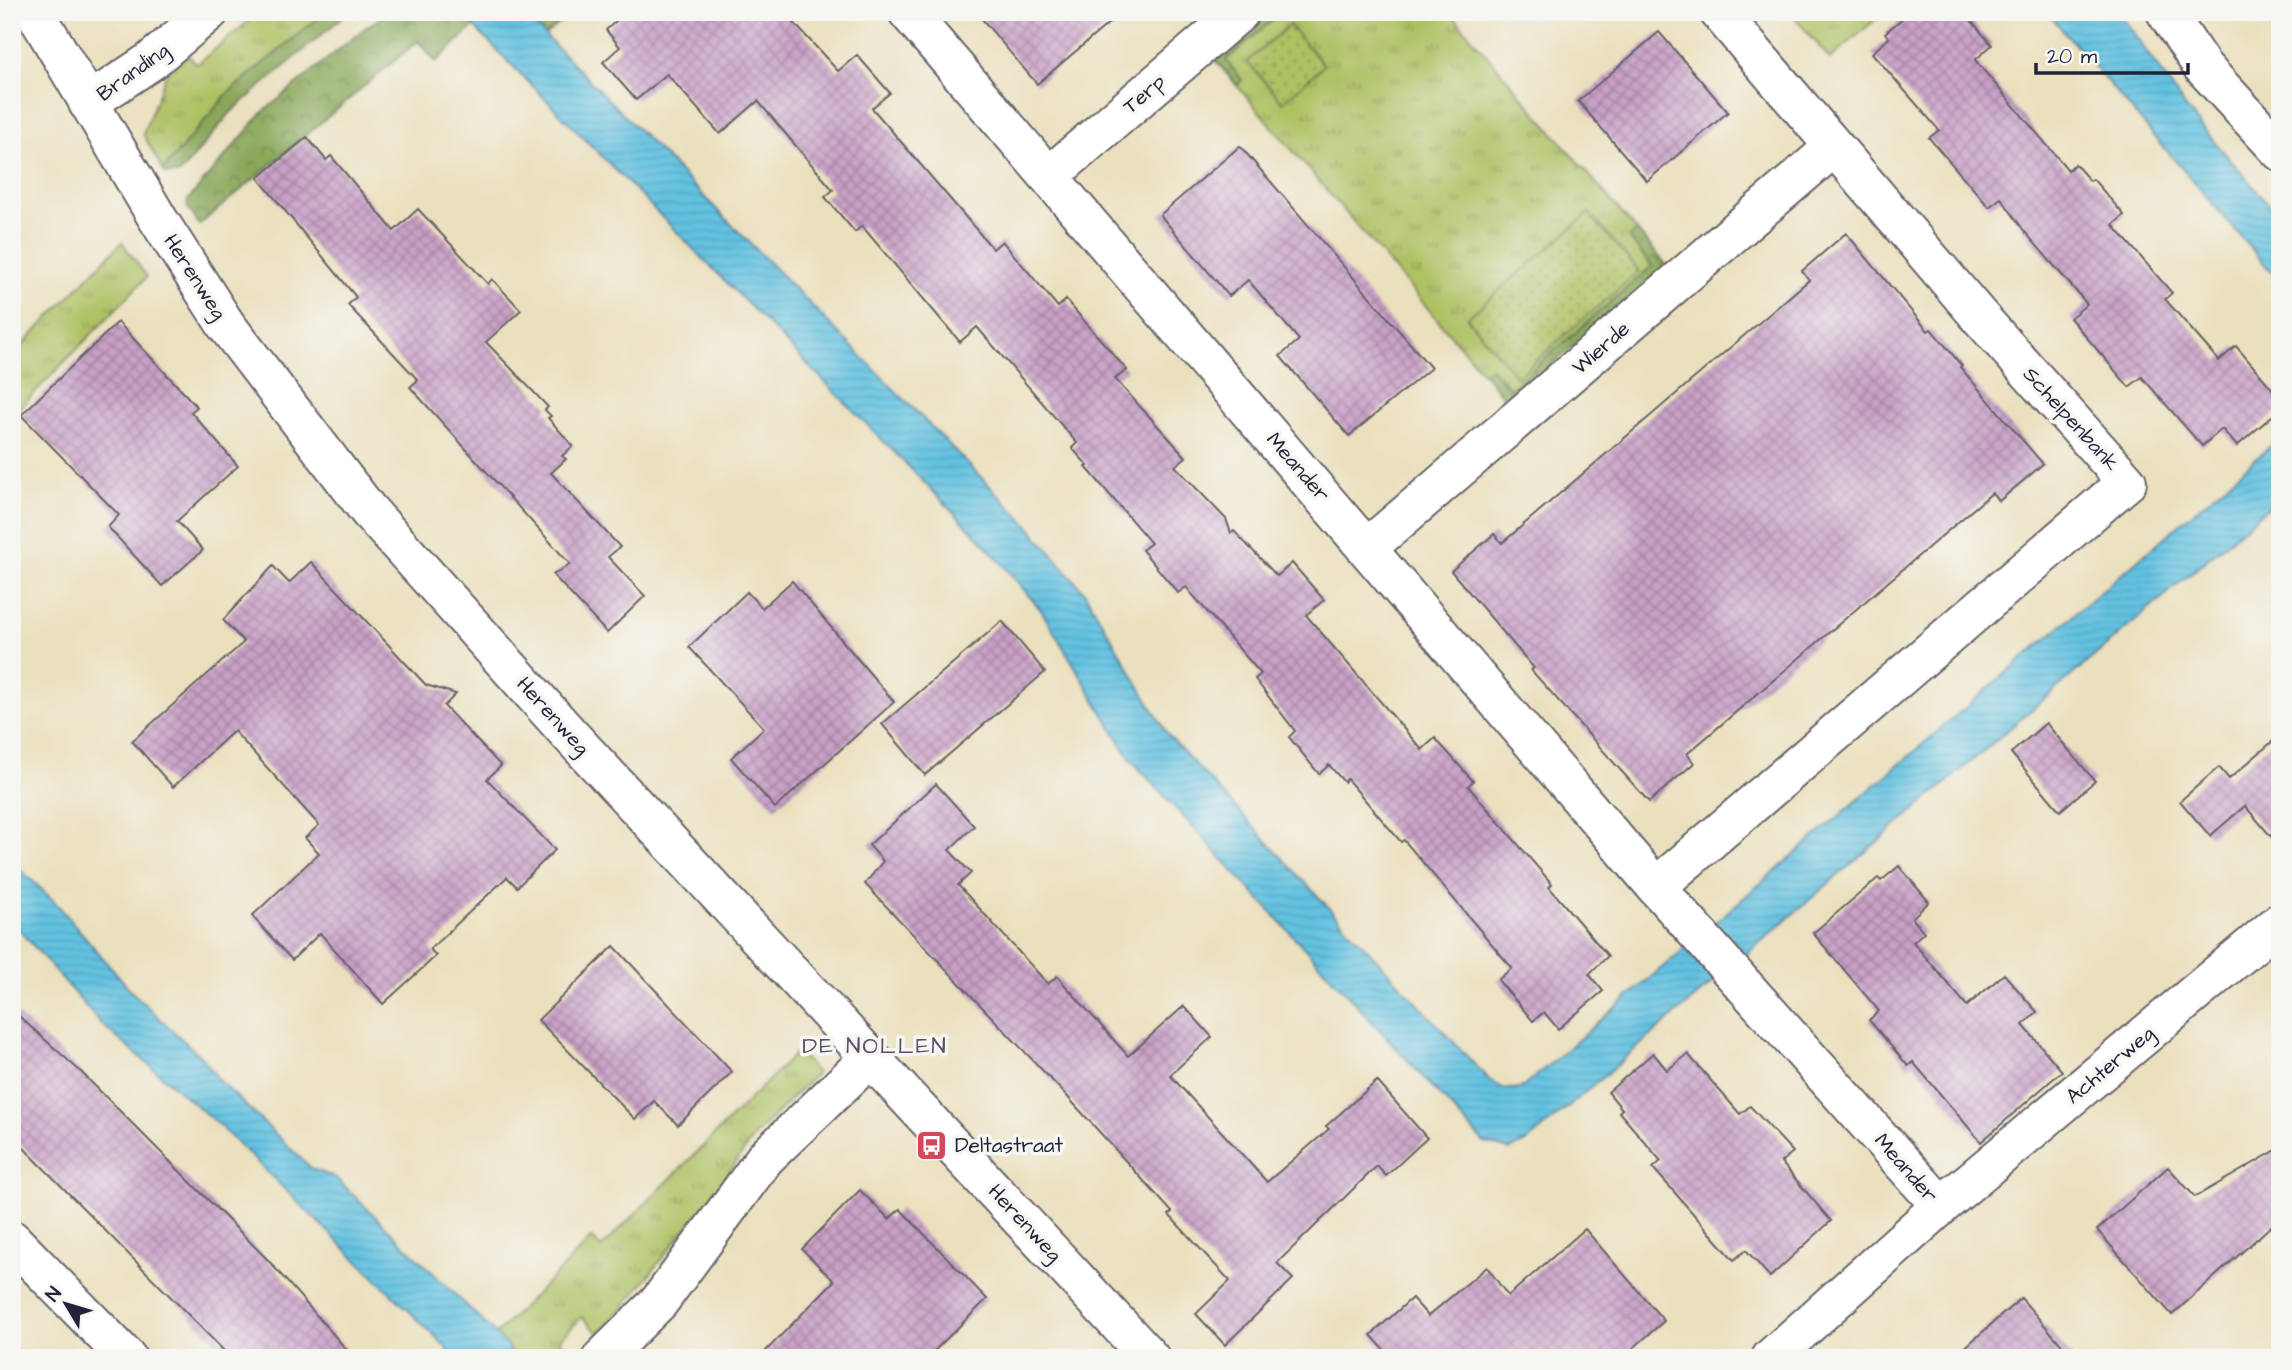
<svg xmlns="http://www.w3.org/2000/svg" width="2292" height="1370" viewBox="0 0 2292 1370" font-family="'Architects Daughter',sans-serif">
<style>
.grass{fill:url(#grass-tufts);stroke:#687250;stroke-width:2}
.forest{fill:url(#forest-crowns);stroke:#56644a;stroke-width:2}
.park{fill:url(#park-dots);stroke:#687250;stroke-width:2}
.water{fill:url(#water-rules);stroke:#42728e;stroke-width:2}
.building{fill:url(#building-cross-hatch)}
.lines{fill:none;stroke-linecap:round;stroke-linejoin:round}
.minor-casing{stroke:#686469;stroke-width:42}
.minor{stroke:#fff;stroke-width:38}
.labels{text-anchor:middle;dominant-baseline:central;stroke-width:7;stroke-linejoin:round;paint-order:stroke}
.street-label{font-size:21px;fill:#22223b;stroke:#f6f6f2}
.poi-label{font-size:21px;fill:#22223b;stroke:#f6f6f2;text-anchor:start}
.neighbourhood-label{font-size:23px;letter-spacing:2px;fill:#5c4e6c;stroke:#f6f6f2}
</style>
<defs>
<pattern id="grass-tufts" width="24" height="20" patternUnits="userSpaceOnUse" patternTransform="scale(1.75)"><rect width="24" height="20" fill="#aec164"/><path d="M3 7l-1-3M5 7V3M7 7l1-3M15 17l-1-3M17 17v-4M19 17l1-3" fill="none" stroke="#8d9c54"/></pattern>
<pattern id="forest-crowns" width="20" height="18" patternUnits="userSpaceOnUse" patternTransform="scale(1.75)"><rect width="20" height="18" fill="#8aa75a"/><path d="M2 6a3 3 0 1 1 6 0M12 15a3 3 0 1 1 6 0" fill="none" stroke="#70884c"/></pattern>
<pattern id="park-dots" width="8" height="8" patternUnits="userSpaceOnUse" patternTransform="scale(1.75)"><rect width="8" height="8" fill="#aec164"/><path d="M2 2h.1M6 6h.1" fill="none" stroke="#8d9c54" stroke-width="1.8" stroke-linecap="round"/></pattern>
<pattern id="water-rules" width="6" height="5" patternUnits="userSpaceOnUse" patternTransform="scale(1.75)"><rect width="6" height="5" fill="#63c2e1"/><path d="M0 2.5h6" fill="none" stroke="#56a6c2"/></pattern>
<pattern id="building-cross-hatch" width="8" height="8" patternUnits="userSpaceOnUse" patternTransform="scale(1.75)"><rect width="8" height="8" fill="#c9a1c7"/><path d="M0 0l8 8M0 8l8-8" fill="none" stroke="#a383a3"/></pattern>
</defs>
<rect width="100%" height="100%" fill="#f6f6f2"/>
<filter id="ink" filterUnits="userSpaceOnUse"><feTurbulence type="fractalNoise" baseFrequency=".0143" numOctaves="2"/><feDisplacementMap in="SourceGraphic" scale="14" xChannelSelector="R" yChannelSelector="G"/><feConvolveMatrix kernelMatrix="1 2 1 2 8 2 1 2 1" color-interpolation-filters="sRGB"/></filter>
<filter id="wash" filterUnits="userSpaceOnUse"><feTurbulence type="fractalNoise" baseFrequency=".00686" numOctaves="4" result="noise"/><feDisplacementMap in="SourceGraphic" scale="28" xChannelSelector="R" yChannelSelector="G"/><feGaussianBlur stdDeviation="1.57" result="paint"/><feColorMatrix in="noise" values="0 0 0 0 0 0 0 0 0 0 0 0 0 0 0 0 0 1.4 0 .05"/><feComposite in="paint" operator="in"/></filter>
<g filter="url(#wash)">
<rect width="100%" height="100%" fill="#ebe0be"/>
<g class="grass">
<path d="M260,12H325L228,93L163,170L143,134L167,72L188,55L197,64Z"/>
<path d="M1270,12H1450L1667,266L1508,402L1215,60Z"/>
<path d="M1790,12H1884L1830,59Z"/>
<path d="M122,242L147,277L12,416V356Z"/>
<path d="M798,1051L817,1073L755,1135L718,1188L622,1309L598,1333L582,1317L559,1340L574,1358H511L508,1346L494,1336L592,1238L601,1248Z"/>
</g>
<g class="forest">
<path d="M325,12H348L230,113L180,174H166L163,170L228,93Z"/>
<path d="M389,12H472L474,26L436,62L418,41L199,225L187,206L188,200L262,113L366,27Z"/>
<path d="M522,12H574L545,35Z"/>
<path d="M1270,12H1282L1226,60L1242,80L1237,85L1215,60Z"/>
<path d="M1637,231L1667,266L1508,402L1483,373L1491,367L1510,389L1652,266L1629,238Z"/>
</g>
<g class="park">
<path d="M1289,25L1324,65L1283,102L1247,62Z"/>
<path d="M1589,213L1639,271L1517,377L1467,318Z"/>
</g>
<g class="water">
<path d="M472,12H522L1029,526L1085,593L1168,735L1488,1079C1501,1088 1507,1092 1523,1087L2280,438V497L1528,1141L1510,1150L1484,1143L1131,760L1041,610L985,544L474,27Z"/>
<path d="M2047,12H2119L2188,111L2280,217V282Z"/>
<path d="M12,862L55,902L134,994L204,1060L219,1080L312,1169L335,1177L508,1346L511,1358H451L446,1347L220,1126L100,1023L12,921Z"/>
</g>
<g id="blocks">
<g class="building">
<path d="M626,12H784L838,71L857,55L890,93L872,108L993,249L1002,241L1058,307L1066,300L1127,370L1115,379L1186,457L1175,466L1226,519L1231,533L1234,531L1277,576L1292,563L1324,600L1306,615L1422,750L1435,738L1473,781L1468,786L1552,884L1549,887L1608,956L1589,974L1603,991L1558,1029L1544,1012L1533,1021L1498,980L1512,968L1404,840L1401,842L1347,779L1344,782L1329,765L1319,774L1289,737L1295,731L1255,679L1261,674L1186,587L1178,593L1142,550L1151,543L1086,467L1088,466L1072,448L1077,443L977,327L960,342L862,226L855,232L825,197L833,190L758,101L720,134L667,74L636,100L603,62L620,47L606,30Z"/>
<path d="M976,12H1122L1037,84Z"/>
<path d="M1910,12H1964L1992,45L1975,60L2068,170L2075,164L2090,181L2093,179L2124,215L2113,225L2172,293L2165,299L2219,361L2236,346L2280,398V409L2237,446L2222,429L2202,446L2142,377L2129,387L2070,318L2087,304L2025,232L2001,198L1989,207L1929,138L1939,130L1872,53L1889,38L1885,33Z"/>
<path d="M1659,32L1728,112L1647,181L1578,101Z"/>
<path d="M307,137L326,160L331,156L394,231L418,209L488,284L492,279L521,310L486,342L548,407L545,410L551,416L548,418L573,446L562,456L566,459L551,473L620,547L608,557L645,596L607,633L553,575L570,564L410,387L418,380L348,305L356,297L258,178Z"/>
<path d="M1240,146L1431,368L1349,436L1280,356L1299,340L1248,280L1229,296L1160,215Z"/>
<path d="M1846,233L1928,331L1931,329L1948,349L1962,366L1960,367L2043,464L1999,501L1992,493L1687,754L1694,763L1649,802L1531,670L1534,668L1451,571L1494,534L1502,543L1809,280L1802,271Z"/>
<path d="M118,322L197,407L191,412L238,466L177,521L203,550L162,586L108,527L119,515L21,415Z"/>
<path d="M311,562L426,685L456,694L444,706L501,766L487,779L555,850L517,887L507,877L430,949L436,956L383,1004L320,933L292,960L252,916L319,853L305,838L319,825L234,731L173,787L132,741L244,642L223,620L273,566L289,583Z"/>
<path d="M792,581L894,702L775,808L731,758L764,728L689,647L747,592L762,608Z"/>
<path d="M1002,621L1045,672L925,775L882,724Z"/>
<path d="M2046,723L2095,781L2060,811L2011,753Z"/>
<path d="M2280,735V847L2245,806L2210,836L2180,801L2219,767L2229,779Z"/>
<path d="M936,784L974,826L949,850L971,873L958,885L1048,984L1057,976L1128,1056L1184,1006L1212,1037L1170,1075L1267,1182L1329,1129L1326,1126L1377,1081L1427,1138L1386,1176L1377,1166L1277,1263L1293,1279L1225,1345L1196,1314L1230,1281L1169,1215L1172,1212L1065,1094L865,884L883,861L869,845Z"/>
<path d="M1899,866L1929,902L1912,918L1924,932L1913,942L1967,1006L2004,974L2037,1012L2023,1025L2062,1071L1981,1142L1913,1062L1908,1066L1869,1020L1879,1011L1813,933L1878,878L1881,881Z"/>
<path d="M614,946L732,1072L678,1125L654,1101L635,1119L538,1020Z"/>
<path d="M12,1010L80,1071L268,1260L354,1358H231L12,1136Z"/>
<path d="M1653,1053L1667,1070L1688,1054L1740,1114L1750,1106L1793,1152L1781,1162L1831,1221L1770,1277L1746,1250L1734,1260L1653,1168L1661,1161L1619,1112L1622,1109L1608,1092Z"/>
<path d="M2280,1148V1218L2172,1315L2097,1230L2168,1167L2195,1197Z"/>
<path d="M860,1190L889,1219L900,1209L987,1299L927,1358H759L834,1281L802,1249Z"/>
<path d="M1585,1229L1664,1321L1622,1358H1379L1386,1352L1371,1335L1412,1298L1428,1316L1487,1267L1508,1296Z"/>
<path d="M2021,1298L2073,1358H1953Z"/>
</g>
</g>
</g>
<g filter="url(#ink)">
<use href="#blocks" fill-opacity="0" stroke="#686469" stroke-width="2"/>
<g class="lines">
<defs>
<g id="minor">
<path d="M35,12L158,219L226,325L368,510L569,734L1150,1358"/>
<path d="M908,12L1656,887L1941,1206L1771,1358"/>
<path d="M2166,12L2202,66L2280,151"/>
<path d="M88,103L151,61L209,12"/>
<path d="M1049,176L1240,12"/>
<path d="M1367,548L1834,147"/>
<path d="M1656,887L2127,482L1979,316L1719,12"/>
<path d="M1941,1206L2280,922"/>
<path d="M12,1240L127,1358"/>
<path d="M602,1358L659,1302L765,1158L871,1057"/>
</g>
</defs>
<use href="#minor" class="minor-casing"/>
<use href="#minor" class="minor"/>
</g>
</g>
<defs>
<symbol id="bus-square" viewBox="-11 -11 22 22"><rect x="-9" y="-9" width="18" height="18" rx="4" fill="#d1495b" stroke="#f6f6f2"/><path d="M-5-6H5V4H4V6H2V4H-2V6H-4V4H-5ZM-3.5-4V0h7V-4ZM-3.5 1.2v1.5H-2V1.2ZM2 1.2v1.5H3.5V1.2Z" fill="#fff"/></symbol>
</defs>
<g fill-rule="evenodd">
<use href="#bus-square" x="914" y="1128" width="35" height="35"/>
</g>
<g class="labels">
<g class="street-label">
<text transform="translate(133 72) rotate(-36)">Branding</text>
<text transform="translate(1144 94) rotate(-41)">Terp</text>
<text transform="translate(195 277) rotate(57)">Herenweg</text>
<text transform="translate(1601 348) rotate(-41)">Wierde</text>
<text transform="translate(2071 419) rotate(48)">Schelpenbank</text>
<text transform="translate(1298 467) rotate(49)">Meander</text>
<text transform="translate(553 716) rotate(48)">Herenweg</text>
<text transform="translate(2110 1065) rotate(-40)">Achterweg</text>
<text transform="translate(1906 1168) rotate(49)">Meander</text>
<text transform="translate(1025 1223) rotate(47)">Herenweg</text>
</g>
<g class="poi-label">
<text x="955" y="1145">Deltastraat</text>
</g>
<g class="neighbourhood-label">
<text x="875" y="1046">DE NOLLEN</text>
</g>
</g>
<rect width="2292" height="1370" fill="none" stroke="#f6f6f2" stroke-width="42"/>
<g transform="translate(66 1304) rotate(308)" stroke="#f6f6f2" stroke-width="5" paint-order="stroke">
<path d="M0-5L12 26L0 18L-12 26Z" fill="#22223b"/>
<text y="-10" font-size="19" font-weight="bold" text-anchor="middle" fill="#22223b">N</text>
</g>
<path d="M2036 63v10h152v-10" fill="none" stroke="#22223b" stroke-width="3.5"/>
<text x="2047" y="63" font-size="21" fill="#22223b" stroke="#f6f6f2" stroke-width="5" paint-order="stroke">20 m</text>
</svg>
